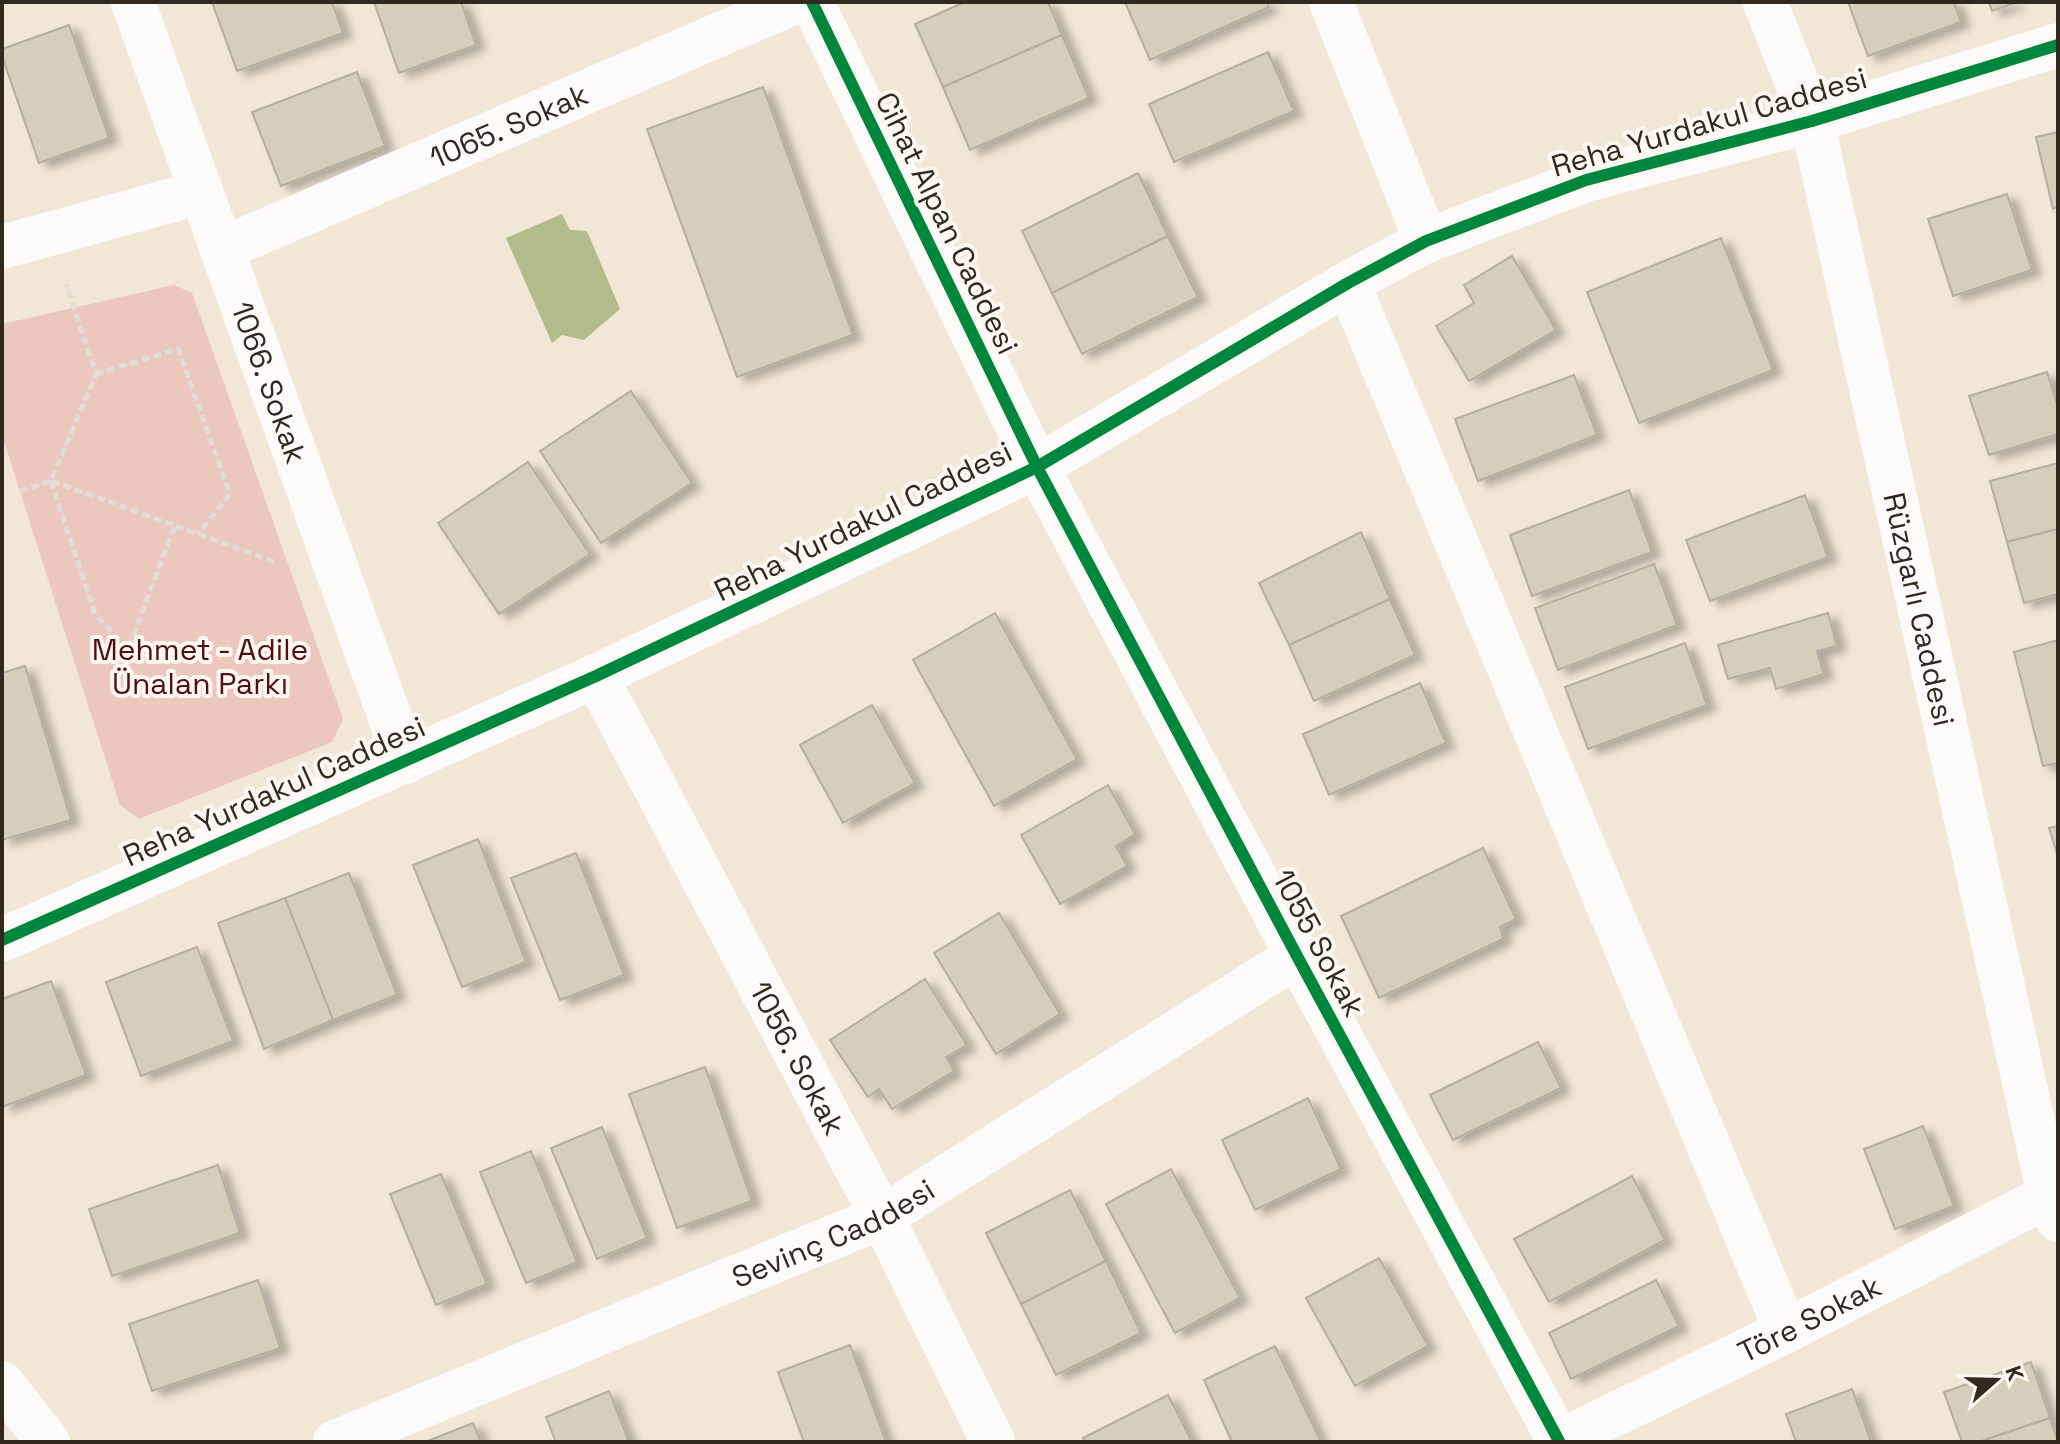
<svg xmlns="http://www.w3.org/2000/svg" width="2060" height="1444" viewBox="0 0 2060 1444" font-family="'Space Grotesk',sans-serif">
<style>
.green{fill:#ebc7be}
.water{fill:#b2bc8a}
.building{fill:#d6ceba;stroke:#b4aea0;stroke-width:2;filter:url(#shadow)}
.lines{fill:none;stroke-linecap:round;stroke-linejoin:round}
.path{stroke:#e1ddd8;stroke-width:5;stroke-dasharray:8 4;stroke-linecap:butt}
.minor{stroke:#fdfbf9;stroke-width:44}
.tertiary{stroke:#fdfbf9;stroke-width:44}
.cycleway-casing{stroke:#fcf7f1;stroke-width:17}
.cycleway{stroke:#00873e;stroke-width:12}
.labels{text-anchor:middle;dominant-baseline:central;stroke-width:8;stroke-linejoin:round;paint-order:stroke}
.street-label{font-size:30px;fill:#31291e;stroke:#fcf7f1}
.park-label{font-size:30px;fill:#520f12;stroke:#fcf7f1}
</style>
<defs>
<filter id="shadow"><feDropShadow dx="9" dy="5" stdDeviation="4" flood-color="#0004"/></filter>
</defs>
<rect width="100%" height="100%" fill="#f2e6d6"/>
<path class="green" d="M174,285L192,293L343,719L332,742L139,819L120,805L2,435V324Z"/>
<path class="water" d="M562,214L570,230L587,231L620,309L584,340L562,335L552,343L506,238Z"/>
<g class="building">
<path d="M212,2H332L343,33L237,71Z"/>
<path d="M374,2H461L476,45L399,73Z"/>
<path d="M965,2H1048L1062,35L943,87L915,24Z"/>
<path d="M1125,2H1267L1269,7L1150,60Z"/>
<path d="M1848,2H1954L1961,22L1868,56Z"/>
<path d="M1989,2H2017L1992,11Z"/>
<path d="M69,25L109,138L39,163L2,56V49Z"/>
<path d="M1062,35L1089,98L970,150L943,87Z"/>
<path d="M1268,52L1294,111L1174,162L1149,104Z"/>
<path d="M357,72L385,146L281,186L252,112Z"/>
<path d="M763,87L853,335L737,377L647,129Z"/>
<path d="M2058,132V207L2053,209L2036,137Z"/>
<path d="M1138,173L1168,236L1052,293L1022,231Z"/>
<path d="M2007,194L2032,270L1953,296L1928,219Z"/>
<path d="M1168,236L1198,297L1082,354L1052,293Z"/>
<path d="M1721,238L1773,370L1639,423L1587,292Z"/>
<path d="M1512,256L1556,330L1469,381L1436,326L1474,303L1464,285Z"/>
<path d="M2047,372L2058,407V434L1989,455L1969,396Z"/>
<path d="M1574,375L1597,435L1478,481L1455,419Z"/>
<path d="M631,391L692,483L601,543L540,451Z"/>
<path d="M528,462L590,554L499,614L438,523Z"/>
<path d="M2058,463V529L2007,542L1990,481Z"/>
<path d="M1629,490L1652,552L1532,596L1510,535Z"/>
<path d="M1805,495L1828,557L1710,601L1686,540Z"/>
<path d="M2058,529V594L2024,603L2007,542Z"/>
<path d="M1361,532L1390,599L1289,645L1259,583Z"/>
<path d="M1654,564L1677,625L1558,670L1535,608Z"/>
<path d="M1390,599L1415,655L1314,701L1289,645Z"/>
<path d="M995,613L1077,759L994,806L913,660Z"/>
<path d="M1828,613L1837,646L1817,651L1824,674L1776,689L1770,668L1728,679L1718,645Z"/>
<path d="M2058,640V763L2043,766L2014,652Z"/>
<path d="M1685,643L1707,705L1588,749L1565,687Z"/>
<path d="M25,666L71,820L2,840V673Z"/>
<path d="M1420,683L1446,743L1329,795L1303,734Z"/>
<path d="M872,705L915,783L843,823L800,745Z"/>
<path d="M1108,785L1135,834L1116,846L1127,866L1060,904L1021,835Z"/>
<path d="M2058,826V857L2049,828Z"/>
<path d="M478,839L526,962L462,987L413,865Z"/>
<path d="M1483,848L1516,919L1500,927L1503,939L1379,998L1341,916Z"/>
<path d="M576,853L624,975L560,1000L511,878Z"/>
<path d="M349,873L397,995L333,1020L285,898Z"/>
<path d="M285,898L333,1020L264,1049L218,923Z"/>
<path d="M999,913L1060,1014L996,1054L934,953Z"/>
<path d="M197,947L233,1041L141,1076L106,982Z"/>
<path d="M925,979L967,1045L946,1057L954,1071L892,1109L879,1089L868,1097L830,1040Z"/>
<path d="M51,981L86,1075L2,1107V999Z"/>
<path d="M1538,1042L1561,1088L1453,1140L1430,1095Z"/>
<path d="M705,1067L752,1201L677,1228L629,1094Z"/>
<path d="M1308,1098L1341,1169L1255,1210L1222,1140Z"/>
<path d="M1923,1126L1954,1206L1895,1229L1864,1149Z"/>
<path d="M602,1127L647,1238L597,1259L551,1148Z"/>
<path d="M531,1151L577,1262L526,1283L480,1172Z"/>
<path d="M218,1165L240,1233L112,1276L89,1209Z"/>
<path d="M1171,1169L1240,1298L1175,1333L1106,1204Z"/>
<path d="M441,1174L487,1284L436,1305L390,1194Z"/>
<path d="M1632,1176L1665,1240L1549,1302L1514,1239Z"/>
<path d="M1070,1190L1106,1261L1021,1304L986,1233Z"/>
<path d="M1379,1258L1428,1346L1355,1386L1306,1298Z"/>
<path d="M1106,1261L1141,1333L1056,1375L1021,1304Z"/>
<path d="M258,1280L280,1348L152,1391L129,1324Z"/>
<path d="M1656,1280L1679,1326L1571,1379L1549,1333Z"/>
<path d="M850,1345L886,1442H804L778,1372Z"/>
<path d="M1275,1346L1321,1442H1232L1204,1380Z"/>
<path d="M2031,1362L2050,1418L1979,1442H1962L1944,1392Z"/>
<path d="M1852,1389L1871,1442H1796L1786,1414Z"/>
<path d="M609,1391L629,1442H556L546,1417Z"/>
<path d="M1168,1395L1192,1442H1085L1083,1438Z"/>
<path d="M2050,1418L2058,1442H1979Z"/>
<path d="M473,1423L481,1442H425Z"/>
</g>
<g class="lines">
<g class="path">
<path d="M96,374L178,349L230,494L198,534"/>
<path d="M51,481L95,614L128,650L175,525"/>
<path d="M52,481L275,562"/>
<path d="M20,491L51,481L96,374L66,284"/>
</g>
<g class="minor">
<path id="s1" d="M133,2L406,762"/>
<path d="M812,2L1037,467L1297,956L1559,1441"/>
<path d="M1331,2L1426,241"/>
<path id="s2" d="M1765,2L1812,121L2049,1195L2058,1220"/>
<path d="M2,247L202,192"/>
<path id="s3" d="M222,249L795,2"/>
<path d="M1348,283L1786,1331"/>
<path id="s4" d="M596,676L882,1217L993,1442"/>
<path d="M2,1383L48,1442"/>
<path id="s5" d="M335,1442L882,1217L1297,956"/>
<path id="s6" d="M1558,1442L1786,1331L2058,1191"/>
</g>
<path class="tertiary" d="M2,940L596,676L1037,467L1348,283L1426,241L1586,180L1812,121L2058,45"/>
<defs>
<g id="cycleway">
<path d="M812,2L1037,467L1297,956L1559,1441"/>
<path d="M2,940L596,676L1037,467L1348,283L1426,241L1586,180L1812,121L2058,45"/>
</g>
</defs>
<use href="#cycleway" class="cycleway-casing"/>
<use href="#cycleway" class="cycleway"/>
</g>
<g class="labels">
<g class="street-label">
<text transform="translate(1709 122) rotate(-16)">Reha Yurdakul Caddesi</text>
<text stroke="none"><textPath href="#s3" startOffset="312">1065. Sokak</textPath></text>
<text transform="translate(947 223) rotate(64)">Cihat Alpan Caddesi</text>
<text stroke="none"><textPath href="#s1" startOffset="404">1066. Sokak</textPath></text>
<text transform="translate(863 521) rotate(-26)">Reha Yurdakul Caddesi</text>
<text stroke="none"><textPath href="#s2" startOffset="628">Rüzgarlı Caddesi</textPath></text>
<text transform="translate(274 791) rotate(-24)">Reha Yurdakul Caddesi</text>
<text transform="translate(1319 943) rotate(62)">1055 Sokak</text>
<text stroke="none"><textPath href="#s4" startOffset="432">1056. Sokak</textPath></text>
<text stroke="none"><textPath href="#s5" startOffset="540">Sevinç Caddesi</textPath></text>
<text stroke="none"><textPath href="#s6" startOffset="280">Töre Sokak</textPath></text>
</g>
<g class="park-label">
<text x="200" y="649">Mehmet - Adile<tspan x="200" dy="34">Ünalan Parkı</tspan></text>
</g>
</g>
<rect width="2060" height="1444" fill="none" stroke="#31291e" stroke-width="8"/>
<g transform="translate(1996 1380) rotate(70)" stroke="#fcf7f1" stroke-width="6" paint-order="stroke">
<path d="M0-6L14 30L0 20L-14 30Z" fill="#31291e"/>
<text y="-12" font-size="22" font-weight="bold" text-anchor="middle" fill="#31291e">K</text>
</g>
</svg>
